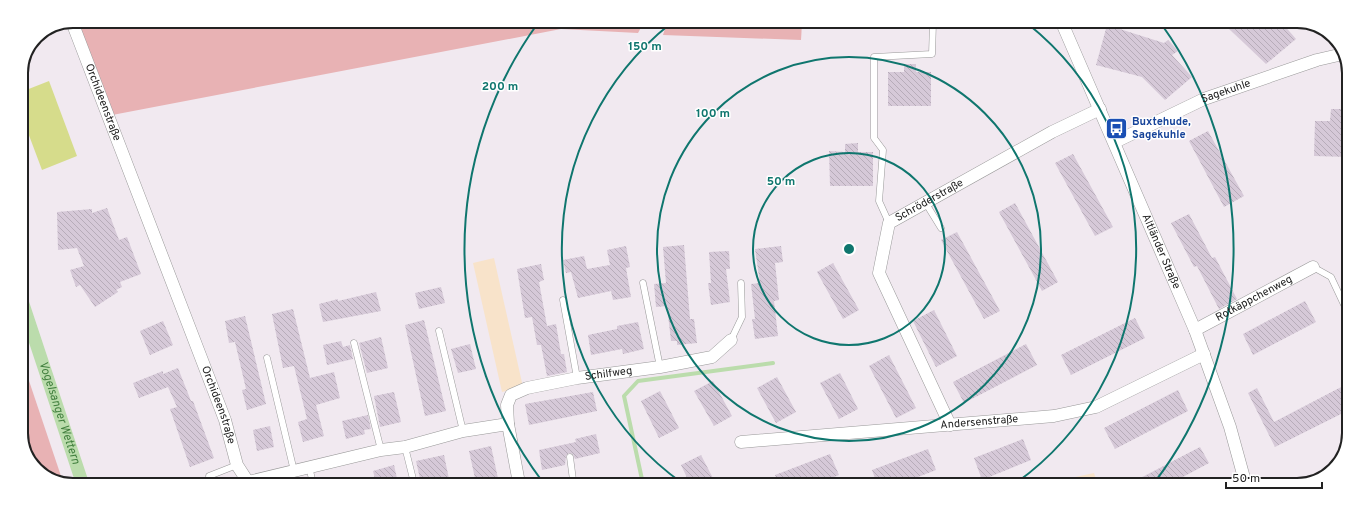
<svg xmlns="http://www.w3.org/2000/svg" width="1370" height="506" viewBox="0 0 1370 506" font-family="Overpass,sans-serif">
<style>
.grass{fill:#e8b2b4}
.park{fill:#f8e3ca}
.pitch{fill:#d6dc8b}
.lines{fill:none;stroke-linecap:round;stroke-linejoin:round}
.stream{stroke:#bbdcac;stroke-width:4}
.canal{stroke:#bbdcac;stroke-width:13}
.building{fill:url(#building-back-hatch)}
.service-casing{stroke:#999;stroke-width:7}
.minor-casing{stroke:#999;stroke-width:13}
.service{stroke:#fff;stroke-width:6}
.minor{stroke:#fff;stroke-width:12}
.ring{fill:none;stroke:#0f766e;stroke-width:2}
.labels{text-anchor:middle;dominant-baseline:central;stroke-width:3;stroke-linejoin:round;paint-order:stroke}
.street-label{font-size:11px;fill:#222;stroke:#fff}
.transit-label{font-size:11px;font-weight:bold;fill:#164399;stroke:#fff;text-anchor:start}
.water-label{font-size:12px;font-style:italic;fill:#417f3e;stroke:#fff}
.rim{fill:none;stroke:#222;stroke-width:2}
.centre{fill:#0f766e;stroke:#fff;stroke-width:2}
.ring-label{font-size:12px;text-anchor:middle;font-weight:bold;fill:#0f766e;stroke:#fff;stroke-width:3;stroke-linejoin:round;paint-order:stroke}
</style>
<defs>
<pattern id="building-back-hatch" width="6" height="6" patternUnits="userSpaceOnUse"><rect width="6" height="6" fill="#d6c9d8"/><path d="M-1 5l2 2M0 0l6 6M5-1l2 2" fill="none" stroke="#b7acb9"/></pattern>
</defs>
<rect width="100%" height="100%" fill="#f1e9f0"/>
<g class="grass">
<path d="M78,21L644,22L638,33L561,29L107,116Z"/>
<path d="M667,22L802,23L801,40L663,35Z"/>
<path d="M21,357L63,482H57L32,465L21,437Z"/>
</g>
<g class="park">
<path d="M494,258L523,387L502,392L473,263Z"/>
<path d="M1094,473L1098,485L1067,484L1066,479Z"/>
</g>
<path class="pitch" d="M49,81L77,156L42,170L21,114V92Z"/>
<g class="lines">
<g class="stream">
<path d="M643,484L624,396L638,381L773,363"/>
<path d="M1022,484L1060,479L1061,484"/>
</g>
<path class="canal" id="s1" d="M21,298L82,482"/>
</g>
<g class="building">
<path d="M1224,24H1283L1296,39L1266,64Z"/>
<path d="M1107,25L1164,43L1168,40L1178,51L1172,55L1192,77L1165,100L1142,77L1096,65Z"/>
<path d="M904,64H916V72H931V106H888V72H904Z"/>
<path d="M1331,109H1341V122H1349L1348,157L1314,156L1315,121H1330Z"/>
<path d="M1208,131L1244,196L1224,207L1189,141Z"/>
<path d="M858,143V152H873V186H830L829,151L845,152V144Z"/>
<path d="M1073,154L1113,227L1095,236L1055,163Z"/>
<path d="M1015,203L1058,282L1042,291L999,212Z"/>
<path d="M107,208L119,240L127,237L141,274L120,282L122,287L116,290L118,292L95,307L80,285L76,287L70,270L84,266L77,248L58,250L57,212L92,209V213Z"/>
<path d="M1189,214L1212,258L1215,257L1237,299L1219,309L1197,266L1194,267L1171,223Z"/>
<path d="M957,232L1000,311L984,319L941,240Z"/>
<path d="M684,245L690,319H694L697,343L677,345V341H671L667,306L656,307L654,284L666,283L663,247Z"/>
<path d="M626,246L630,267L626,268L631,297L613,300L611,291L578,298L571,272L566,273L563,260L584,256L587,269L610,265L607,250Z"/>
<path d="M781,246L783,262L775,263L779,300L774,301L778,336L755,339L752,319H755L751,284L760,283L755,249Z"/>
<path d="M729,251L730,269H726L730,302L711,305L708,283H711L709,252Z"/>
<path d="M833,263L859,310L843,319L817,272Z"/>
<path d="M541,264L544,280L539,282L547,326L556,324L561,354H564L567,372L547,376L541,345H537L532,317L525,318L517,269Z"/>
<path d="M441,287L445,303L419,309L415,293Z"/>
<path d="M376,292L381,311L323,322L319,304L338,299V301Z"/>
<path d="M1305,301L1316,322L1253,355L1243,334Z"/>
<path d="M293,309L310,378L334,372L340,398L316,405L324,436L303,442L298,422L307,419L294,366L283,368L272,314Z"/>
<path d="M934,310L957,356L936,367L913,321Z"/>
<path d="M245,316L266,404L247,410L242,390L246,389L235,342L229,343L225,321Z"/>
<path d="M1135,318L1145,338L1071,375L1061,355Z"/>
<path d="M424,320L446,411L425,416L405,325Z"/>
<path d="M163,321L173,345L150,355L140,331Z"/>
<path d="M638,322L644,349L623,354L622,349L591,355L588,335L617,329V326Z"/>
<path d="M381,337L388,368L367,373L359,343Z"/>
<path d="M341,341L343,347L350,345L353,359L327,365L323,345Z"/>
<path d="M470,344L476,369L458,373L451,349Z"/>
<path d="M1026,344L1037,365L964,403L953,382Z"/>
<path d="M889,355L916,408L896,418L869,366Z"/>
<path d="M178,368L191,401H193L214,458L190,467L170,409L177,407L168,387L139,398L133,383L163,371V374Z"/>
<path d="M840,373L858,409L839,419L820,383Z"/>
<path d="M777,377L796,412L776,423L757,388Z"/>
<path d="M713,381L732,416L714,426L694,391Z"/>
<path d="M1347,384V411L1275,447L1248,393L1257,388L1274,422Z"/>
<path d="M1178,390L1188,411L1115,449L1104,428Z"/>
<path d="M660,391L679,428L659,438L641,401Z"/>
<path d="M394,392L401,422L380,427L374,396Z"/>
<path d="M593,392L597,411L529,425L525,404Z"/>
<path d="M368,415L371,429L364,430L365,434L346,439L342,421Z"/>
<path d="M270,426L274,447L257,451L253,430Z"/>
<path d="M596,434L600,453L575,459L573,454L569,453L566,456L565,465L542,470L539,450L576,442L575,439Z"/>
<path d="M1023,439L1031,460L982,480L974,458Z"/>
<path d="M491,446L499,483H476L469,451Z"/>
<path d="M1200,447L1209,463L1168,485H1127Z"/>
<path d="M928,449L936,470L900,484H877L872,470Z"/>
<path d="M830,454L839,475L817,484H779L775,475Z"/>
<path d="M444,455L449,479L421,483L416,461Z"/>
<path d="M701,455L716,484H690L681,465Z"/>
<path d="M394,465L398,483H376L373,471Z"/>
</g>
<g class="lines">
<defs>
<g id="service">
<path d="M925,202L941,228"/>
<path d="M889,223L879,201L883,150L874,138V57L932,54L933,23"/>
<path d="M1313,267L1331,277L1347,311"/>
<path d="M643,283L660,367"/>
<path d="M563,300L577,378"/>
<path d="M439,331L463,431"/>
<path d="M731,340L742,317L741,283"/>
<path d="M354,343L381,450"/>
<path d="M267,358L294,471"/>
<path d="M405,447L414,483"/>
<path d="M309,467L313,483"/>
<path d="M210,483L209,476L237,465"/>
<path d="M559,483L573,480L570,457"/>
</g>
<g id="minor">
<path id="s2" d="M72,22L225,420L237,465L248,482L381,450L405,447L463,431L508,424L519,483"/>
<path id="s3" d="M1062,23L1195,330L1230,427L1246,485"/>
<path id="s4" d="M1115,142L1204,99L1317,60L1343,54"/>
<path id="s5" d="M1195,330L1313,267"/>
<path id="s6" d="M508,424L507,405L511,395L527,388L577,378L660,367L712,357L731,340"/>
<path id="s7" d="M950,425L879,273L889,223L1052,132L1100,109"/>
<path id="s8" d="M741,442L1054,416L1096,407L1204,354"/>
</g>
</defs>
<use href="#service" class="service-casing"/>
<use href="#minor" class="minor-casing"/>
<use href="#service" class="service"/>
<use href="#minor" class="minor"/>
</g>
<g class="ring">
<circle cx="849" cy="249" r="96"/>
<circle cx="849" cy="249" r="192"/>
<path d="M682 483A288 288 0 0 1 670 24M1028 24A288 288 0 0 1 1016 483"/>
<path d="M542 481A385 385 0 0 1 538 23M1162 25A385 385 0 0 1 1154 483"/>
</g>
<defs>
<symbol id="bus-square" viewBox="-11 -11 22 22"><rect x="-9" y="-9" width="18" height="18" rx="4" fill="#1a4fb4" stroke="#fff"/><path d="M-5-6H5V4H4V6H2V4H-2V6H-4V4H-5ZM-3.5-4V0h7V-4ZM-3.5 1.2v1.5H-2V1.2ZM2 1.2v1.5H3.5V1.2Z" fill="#fff"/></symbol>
</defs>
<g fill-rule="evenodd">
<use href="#bus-square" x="1104" y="116" width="25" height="25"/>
</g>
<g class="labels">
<g class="street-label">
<text stroke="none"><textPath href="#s4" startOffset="122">Sagekuhle</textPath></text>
<text stroke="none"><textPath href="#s2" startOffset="86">Orchideenstraße</textPath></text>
<text stroke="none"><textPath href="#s7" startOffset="265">Schröderstraße</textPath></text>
<text stroke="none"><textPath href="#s3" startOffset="249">Altländer Straße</textPath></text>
<text stroke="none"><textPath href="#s5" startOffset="67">Rotkäppchenweg</textPath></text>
<text stroke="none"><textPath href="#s6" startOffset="130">Schilfweg</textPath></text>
<text stroke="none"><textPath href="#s2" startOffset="410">Orchideenstraße</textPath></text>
<text stroke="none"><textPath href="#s8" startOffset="239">Andersenstraße</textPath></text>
</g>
<g class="transit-label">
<text x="1132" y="122">Buxtehude,<tspan x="1132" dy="13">Sagekuhle</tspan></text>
</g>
<g class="water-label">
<text stroke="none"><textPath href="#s1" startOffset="121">Vogelsanger Wettern</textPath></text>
</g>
</g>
<path d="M0 0H1370V506H0ZM73 28H1297A45 45 0 0 1 1342 73V433A45 45 0 0 1 1297 478H73A45 45 0 0 1 28 433V73A45 45 0 0 1 73 28Z" fill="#fff" fill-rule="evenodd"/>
<path class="rim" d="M73 28H1297A45 45 0 0 1 1342 73V433A45 45 0 0 1 1297 478H73A45 45 0 0 1 28 433V73A45 45 0 0 1 73 28Z"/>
<circle cx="849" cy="249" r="6" class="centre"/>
<g class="ring-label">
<text x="645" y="50">150 m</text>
<text x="500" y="90">200 m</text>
<text x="713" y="117">100 m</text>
<text x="781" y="185">50 m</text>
</g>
<path d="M1226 482v6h96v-6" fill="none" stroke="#222222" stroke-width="2"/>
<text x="1232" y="482" font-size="12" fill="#222222" stroke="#ffffff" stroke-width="3" paint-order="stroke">50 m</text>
</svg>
